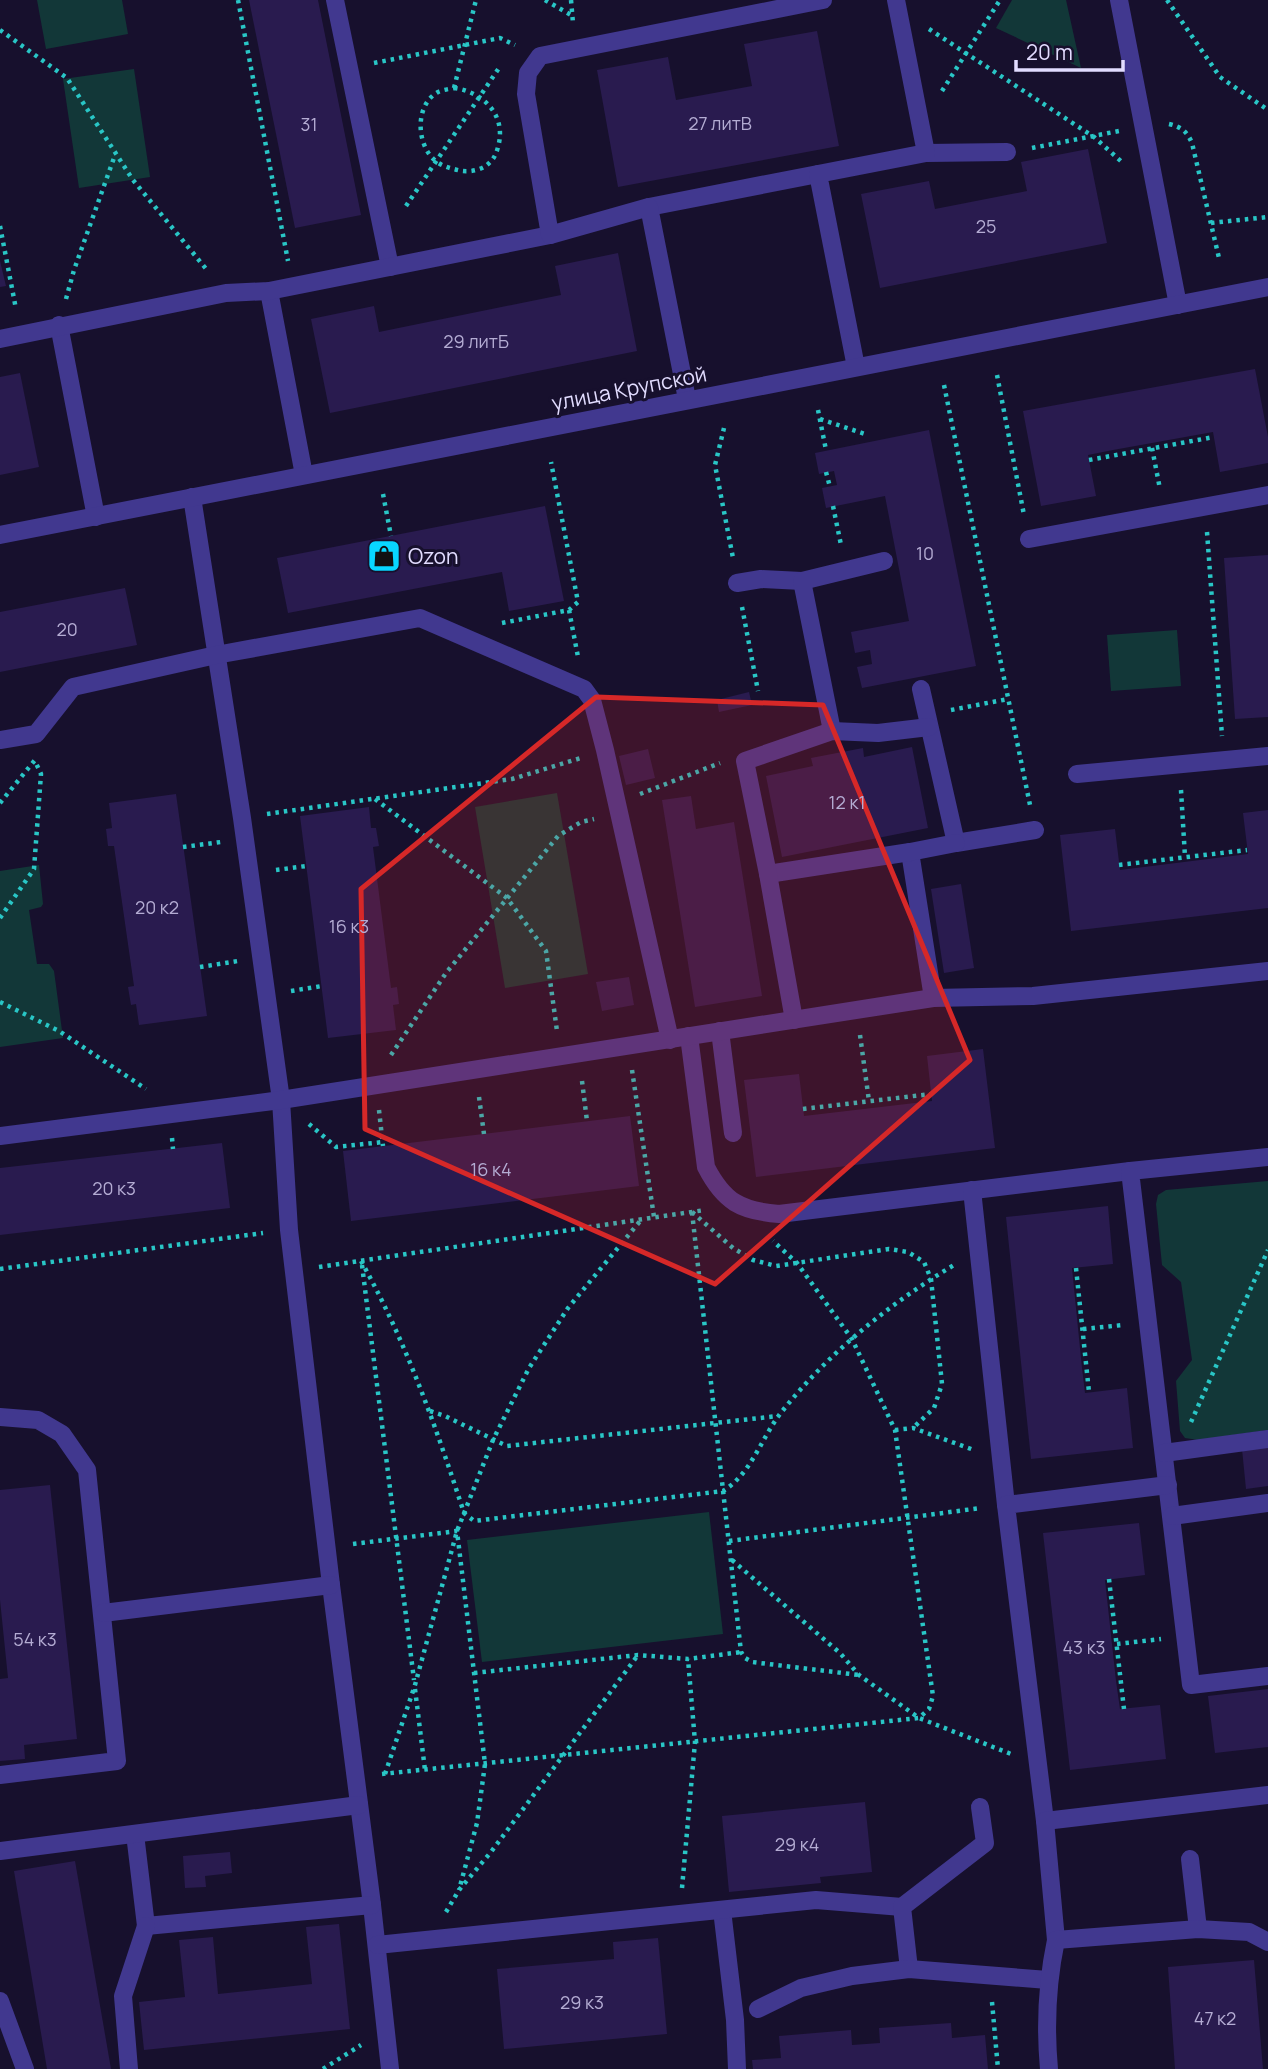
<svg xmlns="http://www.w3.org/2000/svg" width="1268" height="2069" viewBox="0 0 1268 2069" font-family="Manrope,sans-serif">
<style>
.green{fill:#123738}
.building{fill:#291b4f}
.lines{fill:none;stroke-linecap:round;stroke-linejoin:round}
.path{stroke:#29c6c6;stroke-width:4.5;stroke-dasharray:3.5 5;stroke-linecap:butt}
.lane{stroke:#41388f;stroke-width:18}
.street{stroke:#41388f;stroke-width:18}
.marked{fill:#d62828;fill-opacity:0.2;stroke:#d62828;stroke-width:5;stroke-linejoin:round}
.labels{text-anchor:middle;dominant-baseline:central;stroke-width:6;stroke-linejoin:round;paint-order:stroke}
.number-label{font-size:18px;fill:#b4acd3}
.street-label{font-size:21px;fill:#e2dcff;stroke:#17102d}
.poi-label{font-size:21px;fill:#e2dcff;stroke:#17102d;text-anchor:start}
</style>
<rect width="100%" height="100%" fill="#17102d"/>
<g class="green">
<path d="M37,0H122L128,34L46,49Z"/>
<path d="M1012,0H1066L1081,68L996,28Z"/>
<path d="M134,69L150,177L79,188L63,79Z"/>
<path d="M1177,630L1181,686L1111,691L1107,635Z"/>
<path d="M557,793L588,974L505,988L475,807Z"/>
<path d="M39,865L43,904L41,907L29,910L37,964H49L54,971L63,1038L0,1047V871Z"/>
<path d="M1268,1181V1430L1198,1440L1185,1438L1180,1431L1176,1381L1192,1360L1181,1282L1162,1265L1156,1204L1158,1195L1166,1190Z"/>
<path d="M709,1512L723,1634L482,1662L467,1540Z"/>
</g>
<g class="building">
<path d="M249,0H318L361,215L295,228Z"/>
<path d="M817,31L839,146L618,187L597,70L668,57L676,100L752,86L744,44Z"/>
<path d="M1088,149L1107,243L880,288L861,194L929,181L935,209L1027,191L1021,162Z"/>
<path d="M618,253L637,351L330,413L311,319L374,306L379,332L561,295L555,266Z"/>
<path d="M0,261L6,286L0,287Z"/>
<path d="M1255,369L1268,437V463L1220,472L1213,432L1113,450L1088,455L1096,496L1041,506L1023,411Z"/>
<path d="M20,373L39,467L0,475V377Z"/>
<path d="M929,430L976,666L862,688L857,667L872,664L870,650L855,653L851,632L909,621L885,496L826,508L822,488L837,485L834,471L819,474L815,453Z"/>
<path d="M545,506L564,601L509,611L502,572L288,613L277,558Z"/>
<path d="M1268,555V717L1235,719L1224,558Z"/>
<path d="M125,588L137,645L0,672V612Z"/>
<path d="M749,692L752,705L719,712L717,700Z"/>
<path d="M912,747L928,828L782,857L766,776L813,766L811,758L863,748L864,757Z"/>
<path d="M648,749L655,778L626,785L619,756Z"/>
<path d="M176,794L207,1016L139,1025L136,1004L131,1005L128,987L134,986L114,846H108L106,829L112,828L109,803Z"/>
<path d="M691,796L696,829L734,822L762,996L695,1007L662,800Z"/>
<path d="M369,807L371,828H376L379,846L373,847L391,988L397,987L399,1004L393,1005L396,1030L328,1038L300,816Z"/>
<path d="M1268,810V908L1071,931L1060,835L1115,829L1120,870L1248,854L1243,813Z"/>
<path d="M961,884L974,968L944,973L931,889Z"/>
<path d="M629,977L634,1005L602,1011L596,982Z"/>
<path d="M983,1049L995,1148L756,1177L744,1080L799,1074L804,1116L932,1101L927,1056Z"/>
<path d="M630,1116L639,1186L351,1221L343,1151Z"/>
<path d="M222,1143L230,1208L0,1235V1168Z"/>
<path d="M1108,1206L1113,1264L1072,1268L1082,1368L1085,1393L1127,1388L1133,1448L1031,1459L1006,1217Z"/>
<path d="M1268,1447V1486L1246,1489L1242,1449Z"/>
<path d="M50,1485L77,1739L24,1745L25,1759L0,1761V1679L8,1678L0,1600V1490Z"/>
<path d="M1139,1523L1145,1575L1105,1580L1116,1681L1120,1709L1160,1705L1166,1759L1070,1770L1043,1533Z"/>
<path d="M1268,1689V1747L1215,1753L1208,1696Z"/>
<path d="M865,1802L872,1872L820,1877L821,1883L729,1892L722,1816Z"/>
<path d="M230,1852L232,1873L205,1876L206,1887L185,1888L183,1856Z"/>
<path d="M75,1861L111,2069H47L14,1871Z"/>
<path d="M339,1924L350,2029L144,2050L139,2002L185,1997L179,1940L213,1937L218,1994L312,1984L306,1927Z"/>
<path d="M658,1938L667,2034L504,2049L497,1969L614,1959L613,1942Z"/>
<path d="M1254,1960L1263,2069H1175L1168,1967Z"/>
<path d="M951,2023L952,2038L985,2035L988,2069H753L752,2060L781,2058L779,2036L851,2030L852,2045L880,2043L879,2028Z"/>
</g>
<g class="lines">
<g class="path">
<path d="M238,0L288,261"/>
<path d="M545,0L571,15"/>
<path d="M571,0L573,23"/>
<path d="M1167,0L1220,77L1268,110"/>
<path d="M929,29L1094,137L1123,163"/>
<path d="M0,30L67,78L133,180L207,270"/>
<path d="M374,63L500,38L515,45"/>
<path d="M454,88C484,92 507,116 498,147C496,155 493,160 487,165C481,170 470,172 462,171C453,169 444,167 437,162C416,147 414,105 438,92C442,90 449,89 454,88Z"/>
<path d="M454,88L476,0"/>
<path d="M942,91L1000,0"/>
<path d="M1169,124C1182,127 1187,132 1192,143L1219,258"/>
<path d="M1032,148L1119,131"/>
<path d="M406,206L501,65"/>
<path d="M1211,223L1268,217"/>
<path d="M0,226L16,309"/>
<path d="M66,299L74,270L115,155"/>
<path d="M997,375L1024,515"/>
<path d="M944,385L1030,805"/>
<path d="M818,410L826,450"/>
<path d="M820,419L868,435"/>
<path d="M724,428L715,465L733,558"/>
<path d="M1152,448L1160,489"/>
<path d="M1089,460L1214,437"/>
<path d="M826,472L830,487"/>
<path d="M383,494L391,536"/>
<path d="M833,506L841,545"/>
<path d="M1207,532L1222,736"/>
<path d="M742,607L758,691"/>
<path d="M569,610L578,657"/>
<path d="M502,623L569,610L578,602L551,462"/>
<path d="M951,710L1008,699"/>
<path d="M1181,790L1185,857"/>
<path d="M640,794L720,763"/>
<path d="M375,799L507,898L546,951L557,1031"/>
<path d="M0,803L35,760"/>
<path d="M267,814L512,779L581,758"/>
<path d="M183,847L221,842"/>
<path d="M1119,865L1247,850"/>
<path d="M276,870L306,866"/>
<path d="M0,918L34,869L41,774L35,761"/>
<path d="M200,967L238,961"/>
<path d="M291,991L322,986"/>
<path d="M0,1002L59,1031L146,1089"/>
<path d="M860,1035L869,1101"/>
<path d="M391,1055L446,973L558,836L581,822L594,819"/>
<path d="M632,1070L654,1217"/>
<path d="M582,1081L587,1121"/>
<path d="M479,1097L484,1134"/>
<path d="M803,1109L931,1094"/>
<path d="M379,1110L383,1146"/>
<path d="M309,1124L336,1147L383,1142"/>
<path d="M172,1138L173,1149"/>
<path d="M692,1212L741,1652L745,1658L752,1662L859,1675"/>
<path d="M692,1212L733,1248L753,1260L776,1266L889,1249L908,1252L924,1262L931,1279L942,1384L934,1408L913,1428"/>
<path d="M361,1261C406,1341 436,1427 464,1513L474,1521L723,1491C751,1474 761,1439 780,1414C827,1354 889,1304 954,1265"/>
<path d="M362,1265L414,1680"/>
<path d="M319,1267L705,1210"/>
<path d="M1076,1268L1089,1392"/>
<path d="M0,1269L263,1233"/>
<path d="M1083,1329L1123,1325"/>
<path d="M430,1411L445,1416L507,1446L778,1416"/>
<path d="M1191,1422L1268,1250"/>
<path d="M895,1430L913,1428L974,1450"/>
<path d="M729,1541L981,1508"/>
<path d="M353,1544L457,1531L485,1764L477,1823L459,1890"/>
<path d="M732,1560L840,1653L859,1675L919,1718L1011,1754"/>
<path d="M1109,1579L1124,1709"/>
<path d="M1117,1644L1161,1639"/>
<path d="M474,1673L638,1655L688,1659L741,1652"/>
<path d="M415,1689L425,1770"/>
<path d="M382,1774L919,1718L929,1709L933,1696L895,1430L852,1339L797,1263L773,1241"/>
<path d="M385,1774L415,1685L457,1531L493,1440L529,1368L568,1308L641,1220"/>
<path d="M682,1888L695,1742L688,1659"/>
<path d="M446,1912L459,1890L491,1852L638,1655"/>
<path d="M992,2002L998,2069"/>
<path d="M323,2069L361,2045"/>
</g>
<g class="lane">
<path d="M335,0L390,267"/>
<path d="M1119,0L1178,305"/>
<path d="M926,153L1007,152"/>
<path d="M649,207L818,174"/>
<path d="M269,291L304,475"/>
<path d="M59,325L96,517"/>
<path d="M0,339L226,293L269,291L550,235"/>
<path d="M856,367L818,174L926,153L896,0"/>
<path d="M687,399L649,207L550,235L526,94L528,73L540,56L823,0"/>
<path d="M192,497L242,818L281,1100L289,1230L331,1585L372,1905L390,2069"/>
<path d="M1029,539L1268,495"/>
<path d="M737,583L761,579L802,581"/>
<path d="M921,689L956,843L1035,830"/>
<path d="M832,731L802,581L884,561"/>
<path d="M0,740L36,734L73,687L216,655L420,618L584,689L592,700L605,750L670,1040"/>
<path d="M1077,774L1268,756"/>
<path d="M910,852L933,998"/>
<path d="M768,874L910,852L956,843"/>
<path d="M794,1020L768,874L745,761L832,731L878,733L929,727"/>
<path d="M720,1031L733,1133"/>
<path d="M689,1036L706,1167C724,1202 741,1211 779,1214L1130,1171"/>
<path d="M0,1136L281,1100L933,998L1033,996L1268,971"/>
<path d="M1268,1157L1130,1171L1191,1685L1268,1676"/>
<path d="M972,1190L1006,1505"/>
<path d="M0,1417L38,1420L62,1434L87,1470L117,1761L0,1775"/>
<path d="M1164,1453L1268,1439"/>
<path d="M1172,1516L1268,1503"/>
<path d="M103,1613L331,1585"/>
<path d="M1045,1821L1006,1505L1168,1485"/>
<path d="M135,1834L146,1926L372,1905"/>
<path d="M0,1851L359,1805"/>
<path d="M1190,1859L1198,1929"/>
<path d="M722,1910L735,2020L737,2069"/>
<path d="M1056,1940L1045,1821L1268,1795"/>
<path d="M377,1945L816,1900L902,1907"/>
<path d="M909,1969L902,1907L985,1843L980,1807"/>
<path d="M0,2001L25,2069"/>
<path d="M758,2009L801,1988L852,1976L909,1969L1048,1980"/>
<path d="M129,2069L123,1996L146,1926"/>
<path d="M1049,2069C1045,2025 1047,1983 1056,1940L1198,1929L1249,1932L1268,1942"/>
</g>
<path class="street" d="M0,535L1268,287"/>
</g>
<path class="marked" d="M596,697L823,705L970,1060L715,1284L365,1129L361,889Z"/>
<defs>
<symbol id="shop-square" viewBox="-11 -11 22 22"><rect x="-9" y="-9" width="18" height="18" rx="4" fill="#08d7ff" stroke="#17102d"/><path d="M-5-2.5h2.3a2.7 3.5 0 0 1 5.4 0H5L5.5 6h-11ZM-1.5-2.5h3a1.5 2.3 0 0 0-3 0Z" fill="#111"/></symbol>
</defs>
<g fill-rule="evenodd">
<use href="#shop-square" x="365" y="537" width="38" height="38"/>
</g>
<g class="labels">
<g class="number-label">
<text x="720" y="123">27 литВ</text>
<text x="309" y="124">31</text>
<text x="986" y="226">25</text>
<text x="476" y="341">29 литБ</text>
<text x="925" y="553">10</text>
<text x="67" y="629">20</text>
<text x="847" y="802">12 к1</text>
<text x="157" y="907">20 к2</text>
<text x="349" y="926">16 к3</text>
<text x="491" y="1169">16 к4</text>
<text x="114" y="1188">20 к3</text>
<text x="35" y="1639">54 к3</text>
<text x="1084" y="1647">43 к3</text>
<text x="797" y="1844">29 к4</text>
<text x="582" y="2002">29 к3</text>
<text x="1215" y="2018">47 к2</text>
</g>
<g class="street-label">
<text transform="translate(629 388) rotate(-11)">улица Крупской</text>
</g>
<g class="poi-label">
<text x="408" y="556">Ozon</text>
</g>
</g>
<path d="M1016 60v10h107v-10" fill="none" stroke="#e2dcff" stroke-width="3.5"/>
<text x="1026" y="60" font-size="21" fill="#e2dcff" stroke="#17102d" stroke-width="5" paint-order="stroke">20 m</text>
</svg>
